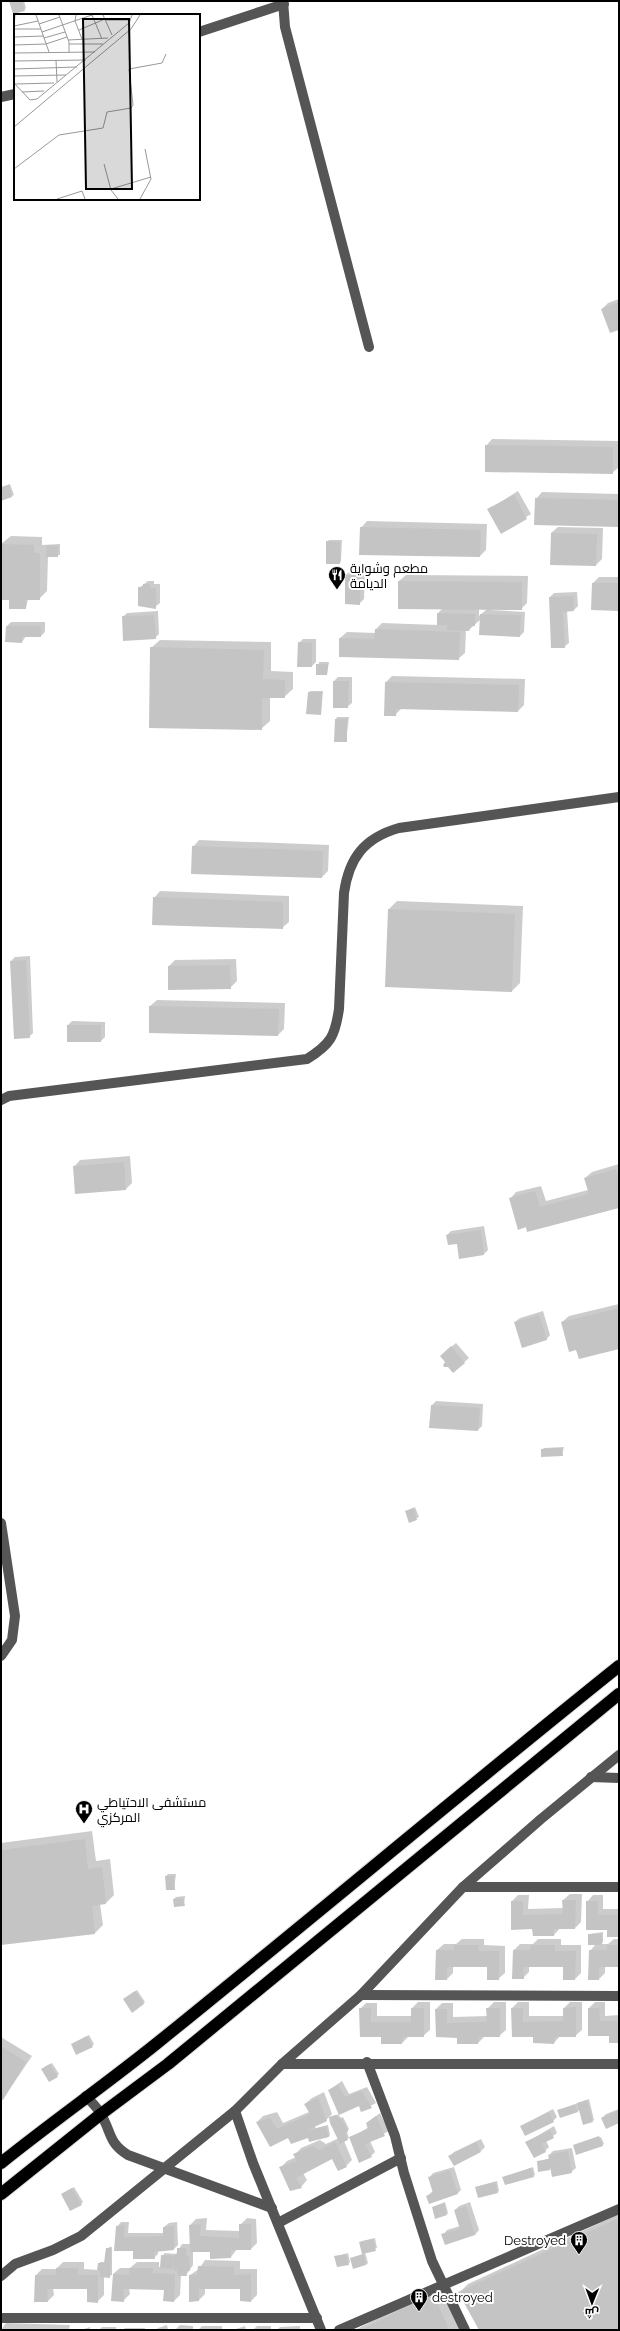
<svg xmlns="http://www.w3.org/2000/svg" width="620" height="2331" viewBox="0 0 620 2331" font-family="Raleway,Cairo,sans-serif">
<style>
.shadow{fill:#0003;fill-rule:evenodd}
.building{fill:#c4c4c4}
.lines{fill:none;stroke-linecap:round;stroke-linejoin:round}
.highway-casing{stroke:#dbdbdb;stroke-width:14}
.minor{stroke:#555;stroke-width:10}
.highway{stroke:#000;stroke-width:12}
.labels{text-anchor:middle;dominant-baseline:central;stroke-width:4;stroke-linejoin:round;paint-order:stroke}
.poi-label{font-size:13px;fill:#000;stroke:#fff;text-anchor:start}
.inset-road{fill:none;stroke:#999;stroke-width:1}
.view{fill:#000;fill-opacity:0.15;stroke:#000;stroke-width:2}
.inset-edge{fill:none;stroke:#000;stroke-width:2}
</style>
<rect width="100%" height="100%" fill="#fff"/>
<g class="shadow">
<path d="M11,1H24L26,8L24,10Z"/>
<path d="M619,299V328L602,309L608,303Z"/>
<path d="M492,439L619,441V467L612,473L486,446Z"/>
<path d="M10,484L14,495L1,500V487Z"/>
<path d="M518,491L531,514L501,533L488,510Z"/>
<path d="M542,492L619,494V526L536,499Z"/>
<path d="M367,521L487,524L486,550L480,556L361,528Z"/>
<path d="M558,527L603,528L602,559L596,565L551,533Z"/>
<path d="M11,536L42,537V545L60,544V555L48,556L47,591L39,599H28L26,608L11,599H1V544Z"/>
<path d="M329,540H342L341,561L340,563L327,542Z"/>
<path d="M350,571H365L364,599L360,603L346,575Z"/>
<path d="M406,575L528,576L527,603L521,609H491V610L525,612L524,632L520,636L481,619L469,630H466L465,653L458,659L340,638L347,632L376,633V629L382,623L438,625V613L443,608L399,581ZM479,609H487L479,616Z"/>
<path d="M599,577H619V610L593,583Z"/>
<path d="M148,581H154V584H160V603L155,607L139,588Z"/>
<path d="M577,592L578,606L574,610L567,611L569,643L564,647L550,597L554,593Z"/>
<path d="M158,611L159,634L155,638L123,617L127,613Z"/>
<path d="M11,622H45V632L41,636H26L22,642L7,626Z"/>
<path d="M303,639H316V662L312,666L299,643Z"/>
<path d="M160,640L271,642V671L293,672V689L284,697H270V721L261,729L151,648Z"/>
<path d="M319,662H329L327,674H317Z"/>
<path d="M392,676L525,679L524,705L518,711L402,708L395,715L386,682Z"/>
<path d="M338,677H352V703L347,707H334V681Z"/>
<path d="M311,691H323L321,714L309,692Z"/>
<path d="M337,717H349L346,741L336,719Z"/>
<path d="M199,840L329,845L328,871L322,877L193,847Z"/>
<path d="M160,891L289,896V922L282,928L154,898Z"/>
<path d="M397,901L523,906L520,983L512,991L389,909Z"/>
<path d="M30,956L33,1033L29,1037L11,961L15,957Z"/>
<path d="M236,959L237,981L230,988L169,966L175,960Z"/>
<path d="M157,1000L285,1003L284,1029L278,1035L150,1006Z"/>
<path d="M72,1021L105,1022V1037L101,1041L68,1025Z"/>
<path d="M130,1156L132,1183L126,1189L74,1167L80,1160Z"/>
<path d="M619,1164V1207L528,1231L510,1199L516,1192L541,1186L546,1201L588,1190L585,1178L592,1172Z"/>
<path d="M484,1226L488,1250L484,1254L447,1235L451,1231Z"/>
<path d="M619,1304V1348L577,1349L562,1322L569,1316Z"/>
<path d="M543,1311L550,1335L546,1340L515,1322L520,1318Z"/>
<path d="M456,1343L469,1358L453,1372L445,1352Z"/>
<path d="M436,1401L483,1404L482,1426L478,1430L432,1405Z"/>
<path d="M564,1447L562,1455L542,1450L544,1448Z"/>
<path d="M415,1507L419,1517L409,1522L406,1511Z"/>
<path d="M92,1831L96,1861L110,1859L114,1895L106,1903L100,1904L103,1925L95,1933L1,1944V1843Z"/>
<path d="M168,1874H176L174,1889L166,1876Z"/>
<path d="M570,1894H582L581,1922L575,1928H560L554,1935L533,1928L512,1901L518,1895H529L528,1909L563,1908V1900Z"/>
<path d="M593,1895H603V1909H619V1936L608,1929L587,1902Z"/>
<path d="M185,1896L184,1905L174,1899L176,1897Z"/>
<path d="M603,1932V1942L601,1944H608L614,1939H619V1966H605V1973L599,1979H589L590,1951L596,1944L589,1934Z"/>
<path d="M462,1939H484V1945L505,1946V1973L498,1979L488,1966H453V1973L447,1979L437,1950L444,1944H456Z"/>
<path d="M538,1939H561V1945H581V1973L575,1979L564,1966H529V1972L523,1978L514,1950L520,1944H533Z"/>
<path d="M137,1990L145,2002L132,2011L126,1998Z"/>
<path d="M418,2002H430V2030L423,2036H409L402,2043L382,2036L360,2009L366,2003H377V2016H412V2008Z"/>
<path d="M494,2002H506V2030L499,2036H485L478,2043L458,2037L436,2009L442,2003H453V2017L488,2016L487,2009Z"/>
<path d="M518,2002H529V2016H564V2008L570,2002H582V2030L575,2036H560L554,2043L534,2036L512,2008Z"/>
<path d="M595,2002H605V2016L619,2015V2042L610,2035L589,2008Z"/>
<path d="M89,2035L94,2044L92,2046L74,2043Z"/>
<path d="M1,2037L32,2056L3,2099L1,2098Z"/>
<path d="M52,2063L59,2074L57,2076L44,2067Z"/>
<path d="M342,2081L349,2094L367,2087L376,2103L361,2111L359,2105L338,2114L341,2118L343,2117L349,2129L347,2132L349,2138L344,2141L352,2160L346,2166L333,2158L303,2173L307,2180L301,2187L281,2167L287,2161L296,2157L295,2155L301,2148L320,2140L326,2144L339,2138L331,2123L330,2117L339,2114L329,2090Z"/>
<path d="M324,2092L332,2114L326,2120L314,2126L316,2128L328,2125L330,2135L328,2137H289L257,2122L263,2116L277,2112L283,2123L309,2112L305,2104L312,2098Z"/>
<path d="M589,2099L594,2120L593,2121L580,2109L577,2112L558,2110Z"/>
<path d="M553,2109L557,2117L553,2121L521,2126Z"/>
<path d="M619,2109V2122L602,2118L606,2114Z"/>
<path d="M380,2113L389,2131L370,2141L375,2152L371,2156L350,2138L369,2127L367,2123Z"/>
<path d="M554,2126L557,2133L546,2141L549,2147L545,2151L527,2142Z"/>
<path d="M601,2137L604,2144L602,2145L575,2146Z"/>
<path d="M481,2139L485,2147L481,2151L454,2165L450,2156L454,2152Z"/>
<path d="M572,2148L576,2168L571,2172L551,2167L550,2169L538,2162L550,2158L549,2155L553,2151Z"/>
<path d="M454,2167L461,2190L457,2194L427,2196L433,2191L429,2178L433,2173Z"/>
<path d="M533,2167L535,2175L533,2176L504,2177Z"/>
<path d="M497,2181L499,2191L497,2192L476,2187Z"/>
<path d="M74,2187L83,2202L81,2204L64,2193Z"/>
<path d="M445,2202L448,2213L447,2214L433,2207Z"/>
<path d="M470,2202L479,2230L475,2235H443L447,2230L460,2226L455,2210L459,2206Z"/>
<path d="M619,2214V2330H480L460,2292L468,2284Z"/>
<path d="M207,2218L206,2230L240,2231V2225L247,2218L256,2219L257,2243L251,2249H237L231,2257L211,2251H193V2265L186,2275H181L180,2295L174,2301L165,2289H129L130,2294L123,2301L113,2274L120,2268H130L137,2262H159V2267H161L164,2253L176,2254L182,2244H190V2225L196,2219Z"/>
<path d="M121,2222H129L128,2233H164V2227L169,2223L177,2222L178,2245L174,2249L158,2250V2254L154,2258L134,2250H115L117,2227Z"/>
<path d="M375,2238L377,2248L365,2252L368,2263L366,2265L351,2258L363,2254L361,2242L362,2241Z"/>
<path d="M109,2247H112V2275L104,2277V2295L97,2302L88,2288H53L54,2295L48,2301L36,2275L42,2269H56L63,2262H84V2269L98,2270L100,2262H105Z"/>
<path d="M348,2253L350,2262L348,2264L335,2257Z"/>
<path d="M205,2260L240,2261V2269H257V2295L251,2301L241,2288H205V2294L199,2300L190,2275L199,2269Z"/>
<path d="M441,2286L461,2330H355Z"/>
<path d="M6,2323L70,2325L69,2330H1Z"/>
<path d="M167,2325L168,2330H156L158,2328Z"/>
<path d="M180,2325L193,2326V2330H175Z"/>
<path d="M202,2326H222V2330H198Z"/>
<path d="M245,2326L246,2330H235L236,2329Z"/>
<path d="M257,2326H271V2330H253Z"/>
<path d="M300,2326V2330H277L280,2327Z"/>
<path d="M90,2327V2330H81Z"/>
<path d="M102,2327H116V2330H99Z"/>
<path d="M125,2328H145V2330H123Z"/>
</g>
<g class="building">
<path d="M9,1H22L25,11L13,14Z"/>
<path d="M619,302V330L610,333L601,309Z"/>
<path d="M485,445L613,447V474L485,472Z"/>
<path d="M9,485L12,497L1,501V488Z"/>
<path d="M514,495L527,519L501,534L487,509Z"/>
<path d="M535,498L619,500V527L534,525Z"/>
<path d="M360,527L481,530L480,557L359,555Z"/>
<path d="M551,533L597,534L596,566L550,565Z"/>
<path d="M326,541L340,542V564H326Z"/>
<path d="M2,544L34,545V553H40V600H26V609H9V600H1Z"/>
<path d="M47,545L58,546V557H46Z"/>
<path d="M345,575H361L360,605L345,604Z"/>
<path d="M398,581L522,582V610L398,609Z"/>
<path d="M592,583H619V611L591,610Z"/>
<path d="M143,584H150V588H156V609L138,606V587H143Z"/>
<path d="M573,596L574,611L563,612L565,648H551L549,597Z"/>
<path d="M437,613L475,614V626H470L469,631L447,630V625H437Z"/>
<path d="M480,614L521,615L520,637L479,635Z"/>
<path d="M154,615L156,639L123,641L122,616Z"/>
<path d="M6,626H41V637H22V643L5,642Z"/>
<path d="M375,629L460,632L459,660L339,657V638L374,639Z"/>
<path d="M298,642L312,643V667H297Z"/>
<path d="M150,647L264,650L263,679L285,680V698H262V730L149,728Z"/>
<path d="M316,664H328L327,675H316Z"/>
<path d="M333,681H349L348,708H333Z"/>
<path d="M385,682L519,685L518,712L396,709V716H384Z"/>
<path d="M308,692H322L321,715L306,714Z"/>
<path d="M335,719H347V742H334Z"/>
<path d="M192,846L323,851L322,878L191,874Z"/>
<path d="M153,897L283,902V929L152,925Z"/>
<path d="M388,909L515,914L512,992L385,987Z"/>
<path d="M26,960L30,1038L14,1039L10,961Z"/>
<path d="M230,965L231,989L168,990V966Z"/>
<path d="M149,1006L279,1009L278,1036L149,1033Z"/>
<rect x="67" y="1025" width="34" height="17"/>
<path d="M124,1162L126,1190L75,1194L73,1166Z"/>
<path d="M616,1169L619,1180V1195H617L619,1208L527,1232L526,1227L518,1230L509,1198L535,1191L540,1207L589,1194L584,1178Z"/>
<path d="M481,1230L484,1255L459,1259L457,1244L448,1245L446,1235Z"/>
<path d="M619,1308V1349L579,1359L576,1350L569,1352L561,1322Z"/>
<path d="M539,1315L547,1340L522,1348L514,1322Z"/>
<path d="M451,1346L465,1363L453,1373L448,1367H444L443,1365L445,1362L440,1356Z"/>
<path d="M431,1405L480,1408L478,1431L429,1428Z"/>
<path d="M562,1448L563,1456L541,1457V1449Z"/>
<path d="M414,1508L417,1520L409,1523L405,1511Z"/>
<path d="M85,1839L88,1869L102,1867L106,1904L92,1906L95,1934L1,1945V1850Z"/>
<path d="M165,1876H174L175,1890H166Z"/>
<path d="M183,1898L185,1906L174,1907L173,1899Z"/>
<path d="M562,1900H576L575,1929H554V1936H533L532,1929L511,1930V1901H523V1915L563,1914Z"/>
<path d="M586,1901H598V1915H619V1937H607V1930H586Z"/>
<rect x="588" y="1934" width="14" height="11"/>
<path d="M454,1945H479L478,1951H499V1980H487V1967H447V1980H435L436,1950H454Z"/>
<path d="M531,1945H555V1951H576L575,1980H563V1967H523L524,1979H512L513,1950H530Z"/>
<path d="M607,1945H619V1967H599V1980H588L589,1950H607Z"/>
<path d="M135,1991L144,2004L132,2013L123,1999Z"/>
<path d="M576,2007V2037H555L554,2044L533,2043V2037H512L511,2008H523V2022L563,2021V2008Z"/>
<path d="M359,2008H371V2022H411V2008H424V2037H403L402,2044H381V2037H360Z"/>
<path d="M486,2008H500V2037H479L478,2044H457V2038L436,2037L435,2009H447V2023L487,2022Z"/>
<path d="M588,2008H599L600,2021H619V2043H609V2036H588Z"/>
<path d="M87,2036L93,2047L76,2055L71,2044Z"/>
<path d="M1,2046L26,2062L3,2100L1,2099Z"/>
<path d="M50,2064L58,2077L49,2082L41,2069Z"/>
<path d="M338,2085L345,2097L362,2091L372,2108L361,2112L359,2106L339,2115L328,2090Z"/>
<path d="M318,2098L327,2121L306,2131L326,2126L329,2137L309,2142L308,2138L291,2144L288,2138L270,2147L256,2122L270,2118L277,2129L310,2114L304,2104Z"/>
<path d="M587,2100L593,2122L583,2125L577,2103Z"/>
<path d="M575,2105L578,2112L560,2118L557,2110Z"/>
<path d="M619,2110V2123L606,2129L601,2118Z"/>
<path d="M549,2112L554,2122L525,2136L520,2126Z"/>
<path d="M336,2115L339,2119L341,2118L348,2131L345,2134L348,2140L340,2144L330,2123L329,2117Z"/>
<path d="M376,2116L385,2136L365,2144L372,2157L359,2163L349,2137L368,2129L366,2123Z"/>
<path d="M550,2130L554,2138L542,2144L546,2152L534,2158L525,2142Z"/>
<path d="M599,2136L603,2146L576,2155L573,2145Z"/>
<path d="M335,2142L347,2167L338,2171L332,2159L296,2178L302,2188L290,2191L279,2167L297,2161L293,2154L313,2146L319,2150Z"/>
<path d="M476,2142L481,2152L454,2166L448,2156Z"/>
<path d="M568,2151L572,2173L552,2177L549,2161L550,2170L538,2172L537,2161L549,2159L548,2155Z"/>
<path d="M531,2168L534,2177L505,2185L502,2177Z"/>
<path d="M450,2170L458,2194L429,2204L426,2196L433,2193L428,2177Z"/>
<path d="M495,2182L498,2193L478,2198L475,2187Z"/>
<path d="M72,2188L82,2205L70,2211L61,2194Z"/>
<path d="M444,2203L447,2215L435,2219L432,2207Z"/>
<path d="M466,2206L475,2235L445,2245L441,2234L460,2229L454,2210Z"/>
<path d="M619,2218V2330H479L458,2292Z"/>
<path d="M201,2224L200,2236L239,2238V2224H251V2250H231V2258L210,2259V2252H190L189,2225Z"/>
<path d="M125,2225L124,2237L163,2236V2227L174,2226V2250L154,2252L155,2259H133V2251H114L116,2226Z"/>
<path d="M373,2239L376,2251L362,2254L359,2242Z"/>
<path d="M106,2248H111L110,2278L100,2277V2271L97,2270L98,2263H104Z"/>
<path d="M177,2248H187L186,2255L189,2256L190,2271H186L187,2276H178L177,2270L174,2271V2254L177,2255Z"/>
<path d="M346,2254L349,2265L337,2267L334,2256Z"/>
<path d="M364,2254L366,2265L353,2269L350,2258Z"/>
<path d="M161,2255L174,2256L173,2269L160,2268Z"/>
<path d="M198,2266L234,2267V2275L251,2274V2302L240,2301V2289H199V2301L189,2302V2275H197Z"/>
<path d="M56,2268H78V2275H98V2303L87,2302V2289H47L48,2302H34L35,2275H56Z"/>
<path d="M129,2268H153V2273L175,2274L174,2302L163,2301L164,2290L123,2289L124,2302L111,2301L113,2274L129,2275Z"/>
<path d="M433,2293L449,2330H361Z"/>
</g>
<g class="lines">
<defs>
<g id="highway">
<path d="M1,2163C52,2122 105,2085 156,2044C311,1919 463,1791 619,1666"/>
<path d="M1,2194L101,2114L168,2064L619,1694"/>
</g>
</defs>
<use href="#highway" class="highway-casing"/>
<g class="minor">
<path d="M283,1L285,27L369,347"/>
<path d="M199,32L284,4"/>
<path d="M1,97L15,94"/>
<path d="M1,1100L9,1096L307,1059C331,1044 335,1036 339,1009L344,893C349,858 364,838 399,828L619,797"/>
<path d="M1,1523L15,1616L12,1640L1,1656"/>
<path d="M591,1777L619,1778"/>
<path d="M463,1887H619"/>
<path d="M361,1995L619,1996"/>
<path d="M367,2062L395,2136L404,2173L432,2261L465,2330"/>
<path d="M282,2064H619"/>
<path d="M86,2096C91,2102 97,2107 100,2113C112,2131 107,2142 128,2155L272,2208"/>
<path d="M235,2111L253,2163L321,2330"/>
<path d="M278,2223L401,2158"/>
<path d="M1,2276L15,2264L53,2250L81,2236L235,2111L282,2064L361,1995L463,1887L541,1819L619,1755"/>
<path d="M1,2318H317"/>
<path d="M339,2330L619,2209"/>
</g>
<use href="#highway" class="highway"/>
</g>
<defs>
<symbol id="restaurant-pin" viewBox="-11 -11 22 30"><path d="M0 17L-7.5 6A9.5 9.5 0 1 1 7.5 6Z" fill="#000" stroke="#fff"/><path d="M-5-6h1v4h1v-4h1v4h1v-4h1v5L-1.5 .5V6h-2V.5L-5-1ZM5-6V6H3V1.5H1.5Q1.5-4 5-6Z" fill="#fff"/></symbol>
<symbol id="hospital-pin" viewBox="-11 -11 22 30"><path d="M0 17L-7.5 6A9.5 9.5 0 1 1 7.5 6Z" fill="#000" stroke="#fff"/><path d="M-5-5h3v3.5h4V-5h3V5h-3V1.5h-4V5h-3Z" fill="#fff"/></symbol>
<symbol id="building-pin" viewBox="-11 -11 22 30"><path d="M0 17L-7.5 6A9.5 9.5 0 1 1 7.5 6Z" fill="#000" stroke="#fff"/><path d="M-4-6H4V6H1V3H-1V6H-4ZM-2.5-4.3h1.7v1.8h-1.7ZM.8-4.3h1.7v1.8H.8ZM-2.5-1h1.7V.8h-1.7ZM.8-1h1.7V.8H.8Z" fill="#fff"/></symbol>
</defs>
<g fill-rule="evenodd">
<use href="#restaurant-pin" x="327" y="565" width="20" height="27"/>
<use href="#hospital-pin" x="74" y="1799" width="20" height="27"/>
<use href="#building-pin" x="569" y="2230" width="20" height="27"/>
<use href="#building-pin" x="409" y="2287" width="20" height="27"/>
</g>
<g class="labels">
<g class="poi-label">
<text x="350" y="568">مطعم وشواية<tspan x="350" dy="15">الديامة</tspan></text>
<text x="97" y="1802">مستشفى الاحتياطي<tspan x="97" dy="15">المركزي</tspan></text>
<text x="566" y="2240" text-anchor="end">Destroyed</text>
<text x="432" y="2297">destroyed</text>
</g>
</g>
<g transform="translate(14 14)">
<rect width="186" height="186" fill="#fff"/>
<path class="inset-road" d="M22,1L35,38M45,1L55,28V38M62,1L61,7L68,25M78,1L88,25M89,1L98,21M92,6H117M25,10L46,3M0,12L24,7M0,13L1,1M0,15H27M65,16L91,5M28,18L78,1M0,23L30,22M30,24L51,18M54,26L94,24M55,30H89M0,31L32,30L53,23M0,39L81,38M42,46L43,68M0,47L72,46M0,55L63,53M0,62L52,61M0,69L16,86L23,85L115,9L118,1M1,70L40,69M8,78L30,77M0,113L117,15L126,1M90,150L97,176L104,185M0,155L45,121L89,114L93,98L117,94L119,91L115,55L148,49L152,40M97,175L137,163M43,185L68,177L71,185M126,185L137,165L131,135"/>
<path class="view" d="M69,5H115L118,175H72Z"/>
<rect width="186" height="186" class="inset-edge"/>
</g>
<rect width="620" height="2331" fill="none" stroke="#000000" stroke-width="4"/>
<g transform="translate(592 2303) rotate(181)" stroke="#ffffff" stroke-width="3" paint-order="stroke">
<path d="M0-3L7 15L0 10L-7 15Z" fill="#000000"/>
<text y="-6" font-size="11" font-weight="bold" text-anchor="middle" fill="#000000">ش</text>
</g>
</svg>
